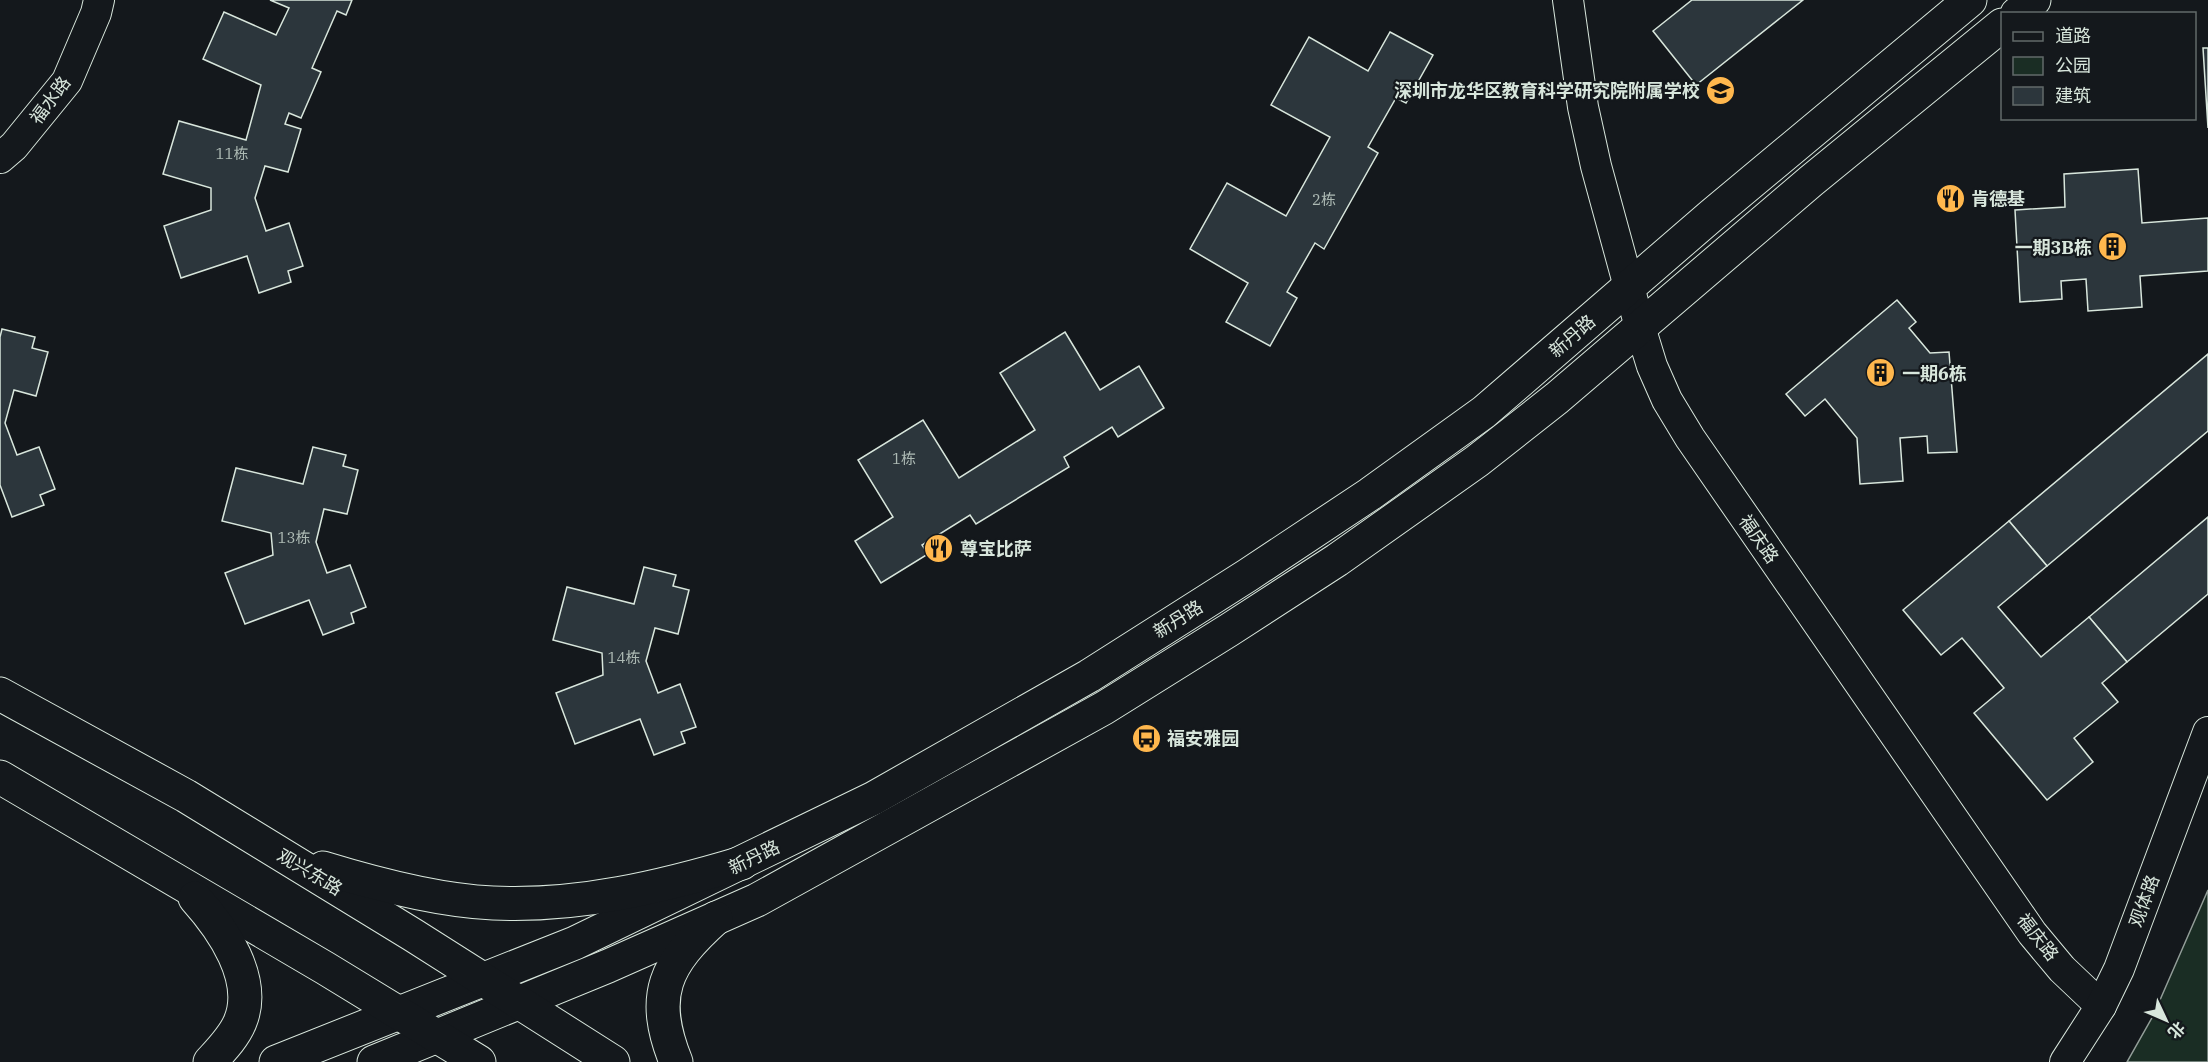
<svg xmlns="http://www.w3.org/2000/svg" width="2208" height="1062" viewBox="0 0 2208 1062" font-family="'IBM Plex Serif','Noto Sans SC',serif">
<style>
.green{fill:#1a2d24;stroke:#939e99;stroke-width:1.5}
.building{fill:#2c363c;stroke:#d8e6dc;stroke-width:1.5}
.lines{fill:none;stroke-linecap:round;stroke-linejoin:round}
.minor-casing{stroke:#d8e6dc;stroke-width:32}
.secondary-casing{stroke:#d8e6dc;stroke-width:35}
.primary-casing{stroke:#d8e6dc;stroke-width:35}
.minor{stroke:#14181c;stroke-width:30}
.secondary{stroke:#14181c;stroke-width:33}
.primary{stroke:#14181c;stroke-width:33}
.labels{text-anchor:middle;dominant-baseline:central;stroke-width:4.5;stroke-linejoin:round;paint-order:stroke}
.number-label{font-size:15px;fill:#adbab4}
.poi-label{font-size:18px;font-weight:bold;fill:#d8e6dc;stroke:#14181c;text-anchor:start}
.street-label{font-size:18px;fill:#d8e6dc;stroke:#14181c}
</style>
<rect width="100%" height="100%" fill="#14181c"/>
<path class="green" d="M2208,890V1062H2127L2153,1016Z"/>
<g class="building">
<path d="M270,0H352L346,15L337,11L312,68L321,72L301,118L289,113L285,124L301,129L288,172L265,166L255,198L266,231L289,223L303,266L288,271L291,282L259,293L247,256L181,278L164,226L211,210V188L163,174L179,121L246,140L261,85L203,59L224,12L276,35L289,8Z"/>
<path d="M1692,0H1803L1696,85L1653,31Z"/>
<path d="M1390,32L1433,55L1406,103L1396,98L1368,147L1378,153L1324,249L1315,243L1287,292L1297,298L1270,346L1226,322L1248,283L1190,249L1227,183L1286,216L1330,137L1271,105L1309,37L1368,71Z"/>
<path d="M2203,48H2208V128Z"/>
<path d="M2138,169L2142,223L2208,218V271L2140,276L2142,307L2088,311L2086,279L2061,281L2062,299L2020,302L2015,210L2065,207L2064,174Z"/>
<path d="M1897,300L1916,322L1909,328L1930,353L1949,352L1957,452L1928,453L1927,436L1900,438L1903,481L1860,484L1857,438L1825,399L1805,416L1786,394Z"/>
<path d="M2,329L35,337L32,348L48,352L36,396L14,390L5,423L17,455L39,447L55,489L40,495L44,505L12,517L0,485V337Z"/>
<path d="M1065,332L1100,390L1139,366L1164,408L1118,437L1112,427L1064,457L1069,467L976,524L970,515L922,545L928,554L881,583L855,541L893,517L858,460L923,420L959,478L1035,430L1000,373Z"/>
<path d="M2208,354V431L2047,566L2009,521Z"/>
<path d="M313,447L346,455L343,466L358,470L347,514L324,509L316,542L327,573L350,565L366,607L351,613L354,623L323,635L309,600L245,624L225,573L273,555L271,533L222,521L236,468L303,484Z"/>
<path d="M2208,517V594L2127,662L2089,617Z"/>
<path d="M2009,521L2047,566L1998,607L2041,657L2089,617L2127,662L2102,683L2118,702L2074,738L2093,762L2047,800L1974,713L2004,688L1962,638L1941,655L1903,610Z"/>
<path d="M644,567L676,575L673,586L689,590L678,634L655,628L646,661L658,693L680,684L696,727L681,732L685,743L654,755L640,719L575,744L556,693L603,675L602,653L553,640L567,587L634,604Z"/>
</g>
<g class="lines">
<defs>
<g id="minor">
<path d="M1568,0L1583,107L1596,166L1640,327L1652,366L1667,400L1690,438L2032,933L2062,969L2101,1006"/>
<path d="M0,158L14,146L67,81L96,13L99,0"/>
<path d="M2065,1062L2101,1006L2119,969L2208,732"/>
</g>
<g id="secondary">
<path d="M2017,14L2034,0"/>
<path d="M276,1062L575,943L874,798L1089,676L1248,575L1370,494L1484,412L1712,215L1970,0"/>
<path d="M374,1062L608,966L757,900L1104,708L1229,630L1337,560L1477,461L1557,398L1811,181L2002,25"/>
</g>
<g id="primary">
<path d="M0,694L186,796L413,935L613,1062"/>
<path d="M0,777L325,968L479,1062"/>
<path d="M323,868C372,883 442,901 493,903C578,907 662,887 742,863"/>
<path d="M195,898C222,928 258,979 240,1022C234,1037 221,1050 210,1062"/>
<path d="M676,1062C649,995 665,964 716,918"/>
</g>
</defs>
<use href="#minor" class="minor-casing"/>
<use href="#secondary" class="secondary-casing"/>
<use href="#primary" class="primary-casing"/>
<use href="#minor" class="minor"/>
<use href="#secondary" class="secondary"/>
<use href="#primary" class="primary"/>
</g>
<defs>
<symbol id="school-disc" viewBox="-11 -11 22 22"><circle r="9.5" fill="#ffb74d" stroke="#14181c"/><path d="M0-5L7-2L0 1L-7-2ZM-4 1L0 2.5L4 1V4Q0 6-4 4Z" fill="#111"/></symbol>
<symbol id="restaurant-disc" viewBox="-11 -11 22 22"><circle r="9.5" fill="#ffb74d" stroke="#14181c"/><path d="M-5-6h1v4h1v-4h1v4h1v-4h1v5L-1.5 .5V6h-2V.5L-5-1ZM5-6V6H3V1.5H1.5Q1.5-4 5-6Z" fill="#111"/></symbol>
<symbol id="building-disc" viewBox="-11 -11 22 22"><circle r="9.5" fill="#ffb74d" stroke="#14181c"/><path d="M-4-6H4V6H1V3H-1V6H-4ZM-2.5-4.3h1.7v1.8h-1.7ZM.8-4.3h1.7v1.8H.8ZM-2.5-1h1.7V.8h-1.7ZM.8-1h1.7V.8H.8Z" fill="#111"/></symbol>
<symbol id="bus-disc" viewBox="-11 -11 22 22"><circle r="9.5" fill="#ffb74d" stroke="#14181c"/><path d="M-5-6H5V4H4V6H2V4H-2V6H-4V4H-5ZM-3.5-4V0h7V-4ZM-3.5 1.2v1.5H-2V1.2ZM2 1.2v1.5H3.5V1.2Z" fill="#111"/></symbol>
</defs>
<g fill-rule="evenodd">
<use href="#school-disc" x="1704" y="74" width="33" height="33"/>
<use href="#restaurant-disc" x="1934" y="182" width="33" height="33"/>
<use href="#building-disc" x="2096" y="230" width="33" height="33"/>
<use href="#building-disc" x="1864" y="356" width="33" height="33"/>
<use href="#restaurant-disc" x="922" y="532" width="33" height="33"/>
<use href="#bus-disc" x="1130" y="722" width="33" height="33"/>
</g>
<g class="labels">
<g class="number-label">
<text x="232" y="153">11栋</text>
<text x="1324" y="199">2栋</text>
<text x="904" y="458">1栋</text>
<text x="294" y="537">13栋</text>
<text x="624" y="657">14栋</text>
</g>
<g class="poi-label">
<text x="1700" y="90" text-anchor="end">深圳市龙华区教育科学研究院附属学校</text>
<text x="1971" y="198">肯德基</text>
<text x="2092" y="247" text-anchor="end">一期3B栋</text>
<text x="1902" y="373">一期6栋</text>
<text x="960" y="548">尊宝比萨</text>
<text x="1167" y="738">福安雅园</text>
</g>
<g class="street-label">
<text transform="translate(50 100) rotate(-53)">福水路</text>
<text transform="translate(1572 336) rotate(-41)">新丹路</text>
<text transform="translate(1759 539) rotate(55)">福庆路</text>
<text transform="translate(1178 619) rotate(-32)">新丹路</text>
<text transform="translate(754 857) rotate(-26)">新丹路</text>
<text transform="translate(310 872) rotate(31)">观兴东路</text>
<text transform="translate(2144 901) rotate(-70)">观体路</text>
<text transform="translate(2038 937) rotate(52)">福庆路</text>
</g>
</g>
<rect x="2001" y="12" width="195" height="108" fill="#14181c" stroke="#626a69" stroke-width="1.5"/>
<rect x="2013" y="32" width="30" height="9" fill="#14181c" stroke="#626a69" stroke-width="1.5"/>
<text x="2055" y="42" font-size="18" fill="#d8e6dc">道路</text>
<rect x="2013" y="57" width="30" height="18" fill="#1a2d24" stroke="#626a69" stroke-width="1.5"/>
<text x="2055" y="72" font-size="18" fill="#d8e6dc">公园</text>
<rect x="2013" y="87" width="30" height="18" fill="#2c363c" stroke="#626a69" stroke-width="1.5"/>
<text x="2055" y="102" font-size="18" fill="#d8e6dc">建筑</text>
<g transform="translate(2166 1020) rotate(134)" stroke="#14181c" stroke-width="4.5" paint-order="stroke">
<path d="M0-4.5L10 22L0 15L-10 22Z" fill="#d8e6dc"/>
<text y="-9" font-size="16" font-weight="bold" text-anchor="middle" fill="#d8e6dc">北</text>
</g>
</svg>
